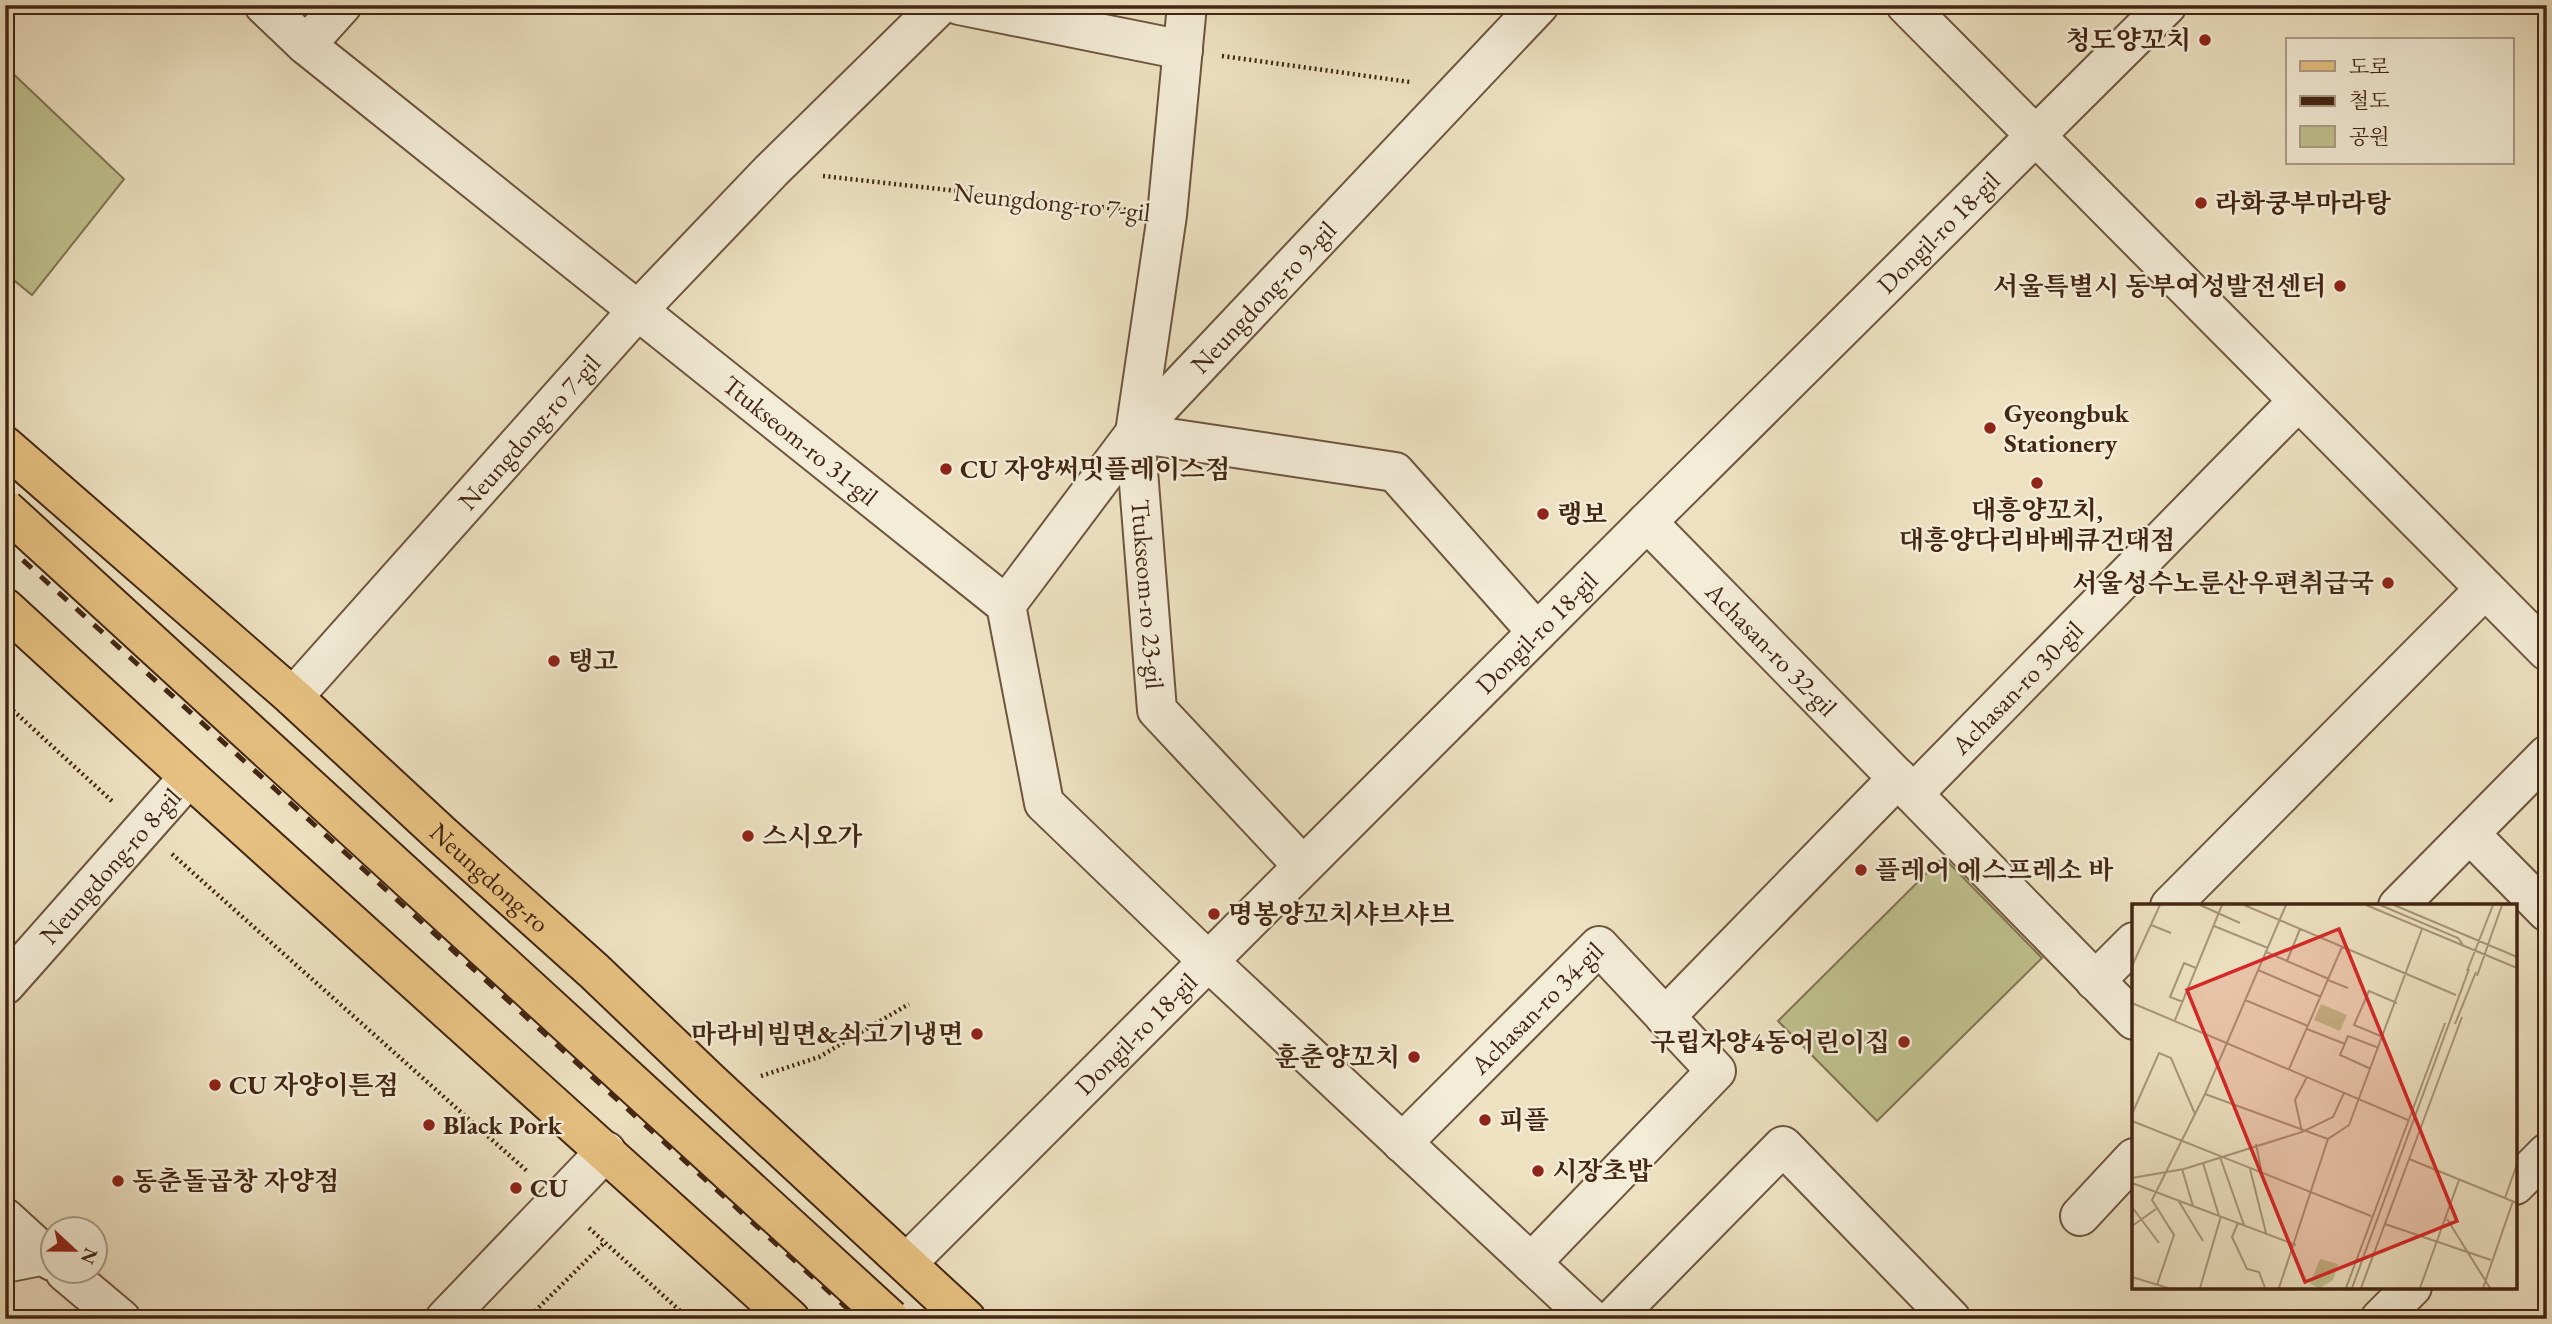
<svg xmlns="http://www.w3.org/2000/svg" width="2552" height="1324" viewBox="0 0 2552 1324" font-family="'EB Garamond','Noto Serif KR',serif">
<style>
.green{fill:#bfc18e;stroke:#817450;stroke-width:2}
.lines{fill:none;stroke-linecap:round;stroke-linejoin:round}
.minor-casing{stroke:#6e553e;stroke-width:42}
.major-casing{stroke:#432613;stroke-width:42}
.path{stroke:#432613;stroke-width:4.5;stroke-dasharray:2 3.5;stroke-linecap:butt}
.minor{stroke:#f3ecd7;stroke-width:38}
.major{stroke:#e6c080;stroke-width:38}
.rail{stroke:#432613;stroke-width:5;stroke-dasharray:12 12;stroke-linecap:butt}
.highway-bridge-casing{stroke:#432613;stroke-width:42;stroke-linecap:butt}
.highway-bridge{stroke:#e6c080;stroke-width:38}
.poi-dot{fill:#8f2418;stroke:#f3ecd7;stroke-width:2.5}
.labels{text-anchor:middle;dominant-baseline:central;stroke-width:5;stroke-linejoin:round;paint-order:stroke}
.poi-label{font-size:26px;font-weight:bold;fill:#432613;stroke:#f3ecd7;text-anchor:start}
.street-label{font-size:26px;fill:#432613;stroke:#f3ecd7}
.inset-road{fill:none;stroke:#a9967b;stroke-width:2}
.view{fill:#d62828;fill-opacity:0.15;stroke:#d62828;stroke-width:3.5}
.inset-edge{fill:none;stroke:#432613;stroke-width:3.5}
</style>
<rect width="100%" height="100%" fill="#ede1c1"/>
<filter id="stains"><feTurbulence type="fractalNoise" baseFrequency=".00286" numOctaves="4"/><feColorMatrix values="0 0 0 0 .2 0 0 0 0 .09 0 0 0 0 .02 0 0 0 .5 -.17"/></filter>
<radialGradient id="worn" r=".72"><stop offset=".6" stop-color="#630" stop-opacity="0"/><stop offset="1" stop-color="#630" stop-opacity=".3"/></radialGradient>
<g class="green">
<path d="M5,66L124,179L32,295L5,273Z"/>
<path d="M1943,857L2042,958L1877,1121L1778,1021Z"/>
</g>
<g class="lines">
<defs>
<g id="minor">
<path id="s1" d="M264,5L306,45L1006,605L1044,803L1208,961L1591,1319"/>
<path d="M959,5L1183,50"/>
<path id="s2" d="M1187,5L1167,215L1135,433L1157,710L1303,866"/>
<path d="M1906,5L2547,651"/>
<path d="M306,45L342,5"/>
<path d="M1135,433L1395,472L1537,632"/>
<path id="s3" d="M1647,522L2134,1020"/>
<path id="s4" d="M1006,605L1135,433L1539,5"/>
<path id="s5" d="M293,697L638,310L771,171L940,5"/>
<path id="s6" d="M1913,794L2298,401"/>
<path d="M2470,834L2547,912"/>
<path d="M2170,906L2485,589"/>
<path d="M2398,906L2547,755"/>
<path d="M2095,981L2134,942"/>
<path id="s7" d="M5,985L189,777"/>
<path d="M1665,1017L1898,778"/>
<path id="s8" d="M1402,1143L1599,946L1716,1071L1531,1263"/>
<path d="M2515,1185L2547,1153"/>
<path d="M2080,1216L2134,1158"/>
<path d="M5,1218L52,1261"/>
<path d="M5,1263L45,1255"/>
<path id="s9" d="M907,1263L1647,522L2167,5"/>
<path d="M65,1272L121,1319"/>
<path d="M445,1319L606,1151"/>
<path d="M1613,1319L1783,1146L1951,1319"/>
<path d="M2380,1319L2412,1287"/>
</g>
<g id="major">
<path id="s10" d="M5,446L293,697L442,835L594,971L711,1083L966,1319"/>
<path d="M5,608L189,777L790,1319"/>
</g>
</defs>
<use href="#minor" class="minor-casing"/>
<use href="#major" class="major-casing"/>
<g class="path">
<path d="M1222,56L1410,82"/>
<path d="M823,176L1128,210"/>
<path d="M5,703L113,802"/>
<path d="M172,854L528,1172"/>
<path d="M761,1076L819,1057L909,1004"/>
<path d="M589,1228L689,1319"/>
<path d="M527,1319L605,1242"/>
</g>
<use href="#minor" class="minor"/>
<use href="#major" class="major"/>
<g class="rail">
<path d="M5,513L892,1319"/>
<path d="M5,544L859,1319"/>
</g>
<defs>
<path id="highway-bridge" d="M5,509L890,1319"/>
</defs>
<use href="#highway-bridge" class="highway-bridge-casing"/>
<use href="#highway-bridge" class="highway-bridge"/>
</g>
<g class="poi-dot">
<circle cx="2205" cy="40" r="7"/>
<circle cx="2201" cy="203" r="7"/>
<circle cx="2340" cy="286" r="7"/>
<circle cx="1990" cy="428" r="7"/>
<circle cx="946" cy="469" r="7"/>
<circle cx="2037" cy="483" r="7"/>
<circle cx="1543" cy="514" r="7"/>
<circle cx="2388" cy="583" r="7"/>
<circle cx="554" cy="661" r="7"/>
<circle cx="748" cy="836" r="7"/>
<circle cx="1861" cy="870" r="7"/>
<circle cx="1214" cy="914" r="7"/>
<circle cx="977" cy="1034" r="7"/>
<circle cx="1904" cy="1042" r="7"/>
<circle cx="1414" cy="1057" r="7"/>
<circle cx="215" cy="1085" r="7"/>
<circle cx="1485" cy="1120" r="7"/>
<circle cx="429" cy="1125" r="7"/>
<circle cx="1538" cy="1171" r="7"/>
<circle cx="118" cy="1181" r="7"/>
<circle cx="516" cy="1188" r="7"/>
</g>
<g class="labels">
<g class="poi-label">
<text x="2191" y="40" text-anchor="end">청도양꼬치</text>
<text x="2215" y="203">라화쿵부마라탕</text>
<text x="2326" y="286" text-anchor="end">서울특별시 동부여성발전센터</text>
<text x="2004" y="413">Gyeongbuk<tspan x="2004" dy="30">Stationery</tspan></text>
<text x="960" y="469">CU 자양써밋플레이스점</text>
<text x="2037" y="510" text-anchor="middle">대흥양꼬치,<tspan x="2037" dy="30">대흥양다리바베큐건대점</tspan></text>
<text x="1557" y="514">랭보</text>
<text x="2374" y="583" text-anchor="end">서울성수노룬산우편취급국</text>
<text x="568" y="661">탱고</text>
<text x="762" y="836">스시오가</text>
<text x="1875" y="870">플레어 에스프레소 바</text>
<text x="1228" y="914">명봉양꼬치샤브샤브</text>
<text x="963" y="1034" text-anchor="end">마라비빔면&amp;쇠고기냉면</text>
<text x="1890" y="1042" text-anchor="end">구립자양4동어린이집</text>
<text x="1400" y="1057" text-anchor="end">훈춘양꼬치</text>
<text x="229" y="1085">CU 자양이튼점</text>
<text x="1499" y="1120">피플</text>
<text x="443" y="1125">Black Pork</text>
<text x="1552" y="1171">시장초밥</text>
<text x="132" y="1181">동춘돌곱창 자양점</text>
<text x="530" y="1188">CU</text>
</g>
<g class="street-label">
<text transform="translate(1052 202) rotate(6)">Neungdong-ro 7-gil</text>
<text stroke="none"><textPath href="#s9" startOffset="1458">Dongil-ro 18-gil</textPath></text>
<text stroke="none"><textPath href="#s4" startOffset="402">Neungdong-ro 9-gil</textPath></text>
<text stroke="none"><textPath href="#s5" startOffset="355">Neungdong-ro 7-gil</textPath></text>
<text stroke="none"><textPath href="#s1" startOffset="691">Ttukseom-ro 31-gil</textPath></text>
<text stroke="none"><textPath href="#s2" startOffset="593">Ttukseom-ro 23-gil</textPath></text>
<text stroke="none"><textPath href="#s9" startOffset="891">Dongil-ro 18-gil</textPath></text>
<text stroke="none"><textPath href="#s3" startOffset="178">Achasan-ro 32-gil</textPath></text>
<text stroke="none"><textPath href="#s6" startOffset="149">Achasan-ro 30-gil</textPath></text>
<text stroke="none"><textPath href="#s7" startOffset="159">Neungdong-ro 8-gil</textPath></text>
<text stroke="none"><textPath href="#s10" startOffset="649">Neungdong-ro</textPath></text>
<text stroke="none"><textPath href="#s8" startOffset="191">Achasan-ro 34-gil</textPath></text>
<text stroke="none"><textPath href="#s9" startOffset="324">Dongil-ro 18-gil</textPath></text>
</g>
</g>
<g transform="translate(2132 904)">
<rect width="385" height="385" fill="#ede1c1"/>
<path d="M189,100L215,111L208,127L182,116ZM188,355L206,360L201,376L188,384L178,380Z" fill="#bfc18e"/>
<path class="inset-road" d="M68,1L108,19M112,1L324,91M234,1L385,64M248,1L326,34L331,41M262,1L385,53M19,21L39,29M82,22L136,44M134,48L197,75M155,57L168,25M0,62L28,1M126,66L189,93M335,67L361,1M345,72L370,1M196,76L216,84M113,96L176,122M51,98L38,93L52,59L64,64M0,99L276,216M43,116L90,1M323,120L344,68M175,125L213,140M251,133L222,121L237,87L265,99M157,165L210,43M239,165L208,151L216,132L247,144M73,190L196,235M0,210L27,149L39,154L63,210M0,217L239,312M170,228L163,196L175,173M124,240L130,270M88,253L112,321M277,255L385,299M71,259L87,312M50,265L61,302M118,265L134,329M0,274L52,265L170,228L201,213L212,189M0,279L164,341M373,294L385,260M46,296L71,337M0,303L27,339M315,315L358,384M106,319L100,333L115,365L127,368L133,384M253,320L359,356M0,322L24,305M0,373L36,384M25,381L42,331L20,296L73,190L154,1M68,384L89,312M147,384L196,235L217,221L290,25M214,384L313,119M220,384L337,65M229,384L330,113M288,384L327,276M351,384L381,297"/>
<path class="view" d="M207,25L325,317L173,378L55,86Z"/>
<rect width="385" height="385" class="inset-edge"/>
</g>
<rect width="2552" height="1324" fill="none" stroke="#ede1c1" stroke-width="28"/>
<rect x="7" y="7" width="2538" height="1310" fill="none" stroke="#432613" stroke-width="3.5"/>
<rect x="14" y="14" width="2524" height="1296" fill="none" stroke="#432613" stroke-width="2"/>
<rect x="2286" y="38" width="228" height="126" fill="#f3ecd7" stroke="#ad9d89" stroke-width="2"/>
<rect x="2300" y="61" width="35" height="10" fill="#e6c080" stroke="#ad9d89" stroke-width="2"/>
<text x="2349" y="74" font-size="21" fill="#432613">도로</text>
<rect x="2300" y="96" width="35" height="10" fill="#432613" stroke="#ad9d89" stroke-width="2"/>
<text x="2349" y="108" font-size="21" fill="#432613">철도</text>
<rect x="2300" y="126" width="35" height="21" fill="#bfc18e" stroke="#ad9d89" stroke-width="2"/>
<text x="2349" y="144" font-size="21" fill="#432613">공원</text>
<g transform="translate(74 1250) rotate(112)"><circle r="33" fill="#f3ecd7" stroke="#ad9d89" stroke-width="2"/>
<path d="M0-5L12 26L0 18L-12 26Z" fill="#8f2418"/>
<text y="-10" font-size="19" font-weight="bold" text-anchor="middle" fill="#432613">N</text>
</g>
<rect width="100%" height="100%" filter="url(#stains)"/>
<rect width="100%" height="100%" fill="url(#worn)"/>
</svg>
